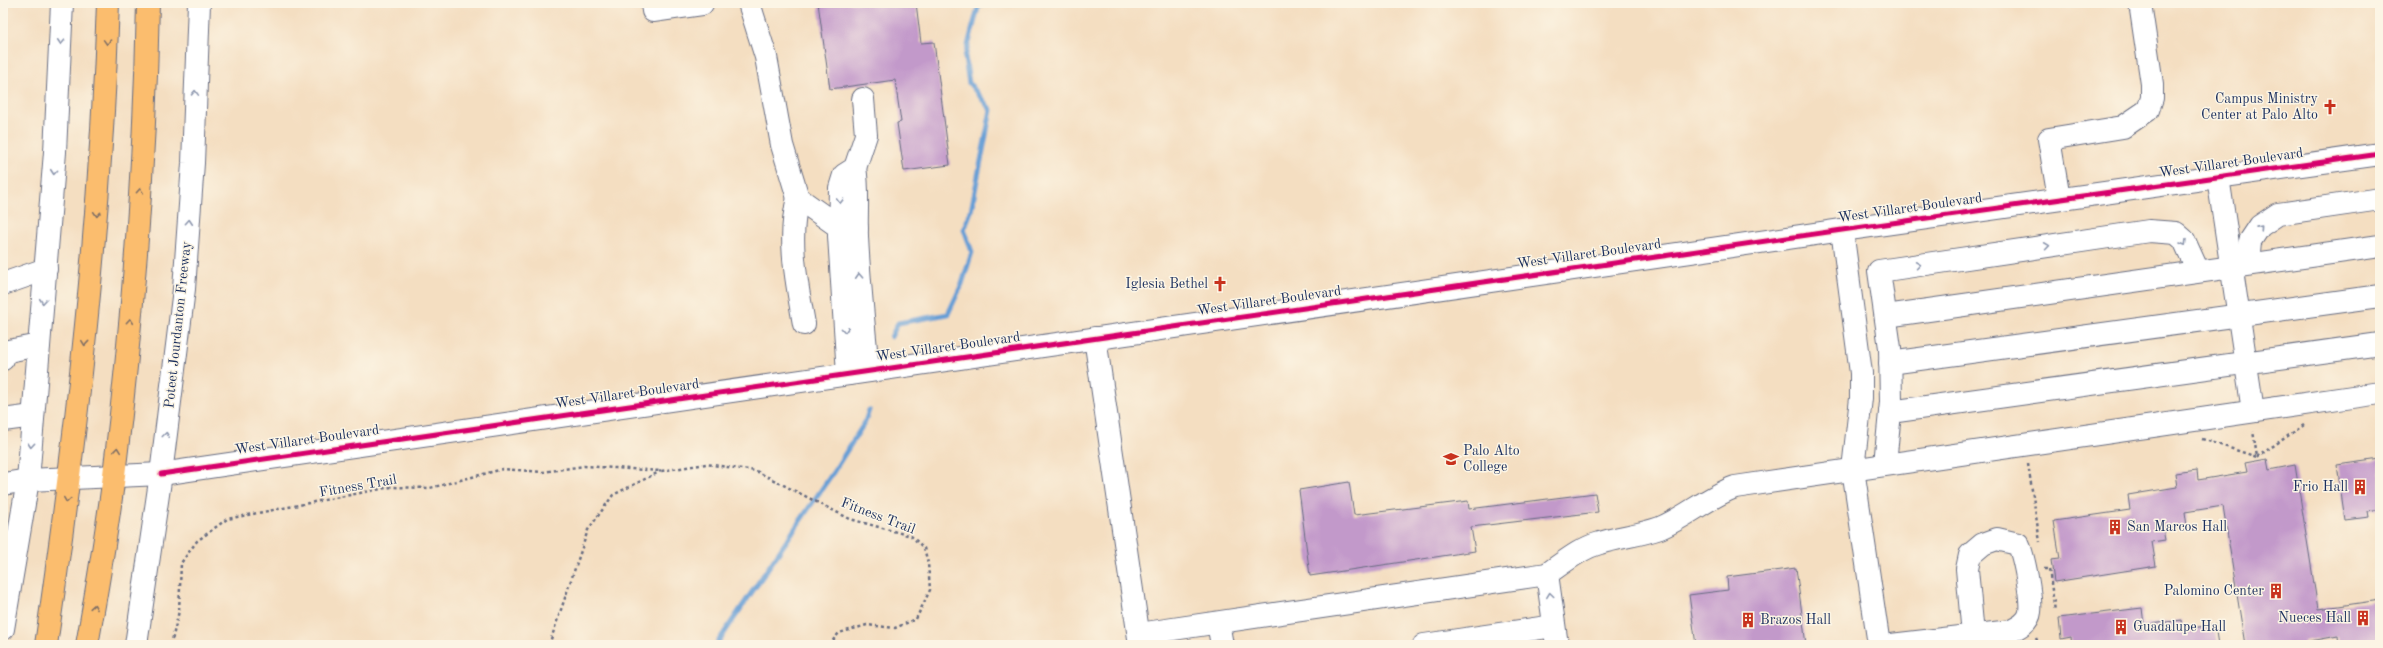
<svg xmlns="http://www.w3.org/2000/svg" width="2383" height="648" viewBox="0 0 2383 648" font-family="'Old Standard TT',serif">
<style>
.lines{fill:none;stroke-linecap:round;stroke-linejoin:round}
.stream{stroke:#679fd5;stroke-width:5}
.building{fill:#c299ca}
.minor-casing{stroke:#676c81;stroke-width:24}
.major-casing{stroke:#676c81;stroke-width:24}
.path{stroke:#676c81;stroke-width:2.5;stroke-dasharray:3 3;stroke-linecap:butt}
.minor{stroke:#fff;stroke-width:22}
.major{stroke:#fbbd6e;stroke-width:22}
.cycleway-casing{stroke:#fcf5e5;stroke-width:8}
.cycleway{stroke:#d6006c;stroke-width:5}
.oneway{stroke:#8d97ae}
.oneway2{stroke:#806f65}
.labels{text-anchor:middle;dominant-baseline:central;stroke-width:3;stroke-linejoin:round;paint-order:stroke}
.poi-label{font-size:14px;fill:#1b2f5e;stroke:#fcf5e5;text-anchor:end}
.street-label{font-size:14px;fill:#1b2f5e;stroke:#fcf5e5}
</style>
<rect width="100%" height="100%" fill="#fcf5e5"/>
<filter id="ink" filterUnits="userSpaceOnUse"><feTurbulence type="fractalNoise" baseFrequency=".025" numOctaves="2"/><feDisplacementMap in="SourceGraphic" scale="8" xChannelSelector="R" yChannelSelector="G"/><feConvolveMatrix kernelMatrix="1 2 1 2 8 2 1 2 1" color-interpolation-filters="sRGB"/></filter>
<filter id="wash" filterUnits="userSpaceOnUse"><feTurbulence type="fractalNoise" baseFrequency=".012" numOctaves="4" result="noise"/><feDisplacementMap in="SourceGraphic" scale="16" xChannelSelector="R" yChannelSelector="G"/><feGaussianBlur stdDeviation="0.9" result="paint"/><feColorMatrix in="noise" values="0 0 0 0 0 0 0 0 0 0 0 0 0 0 0 0 0 1.4 0 .05"/><feComposite in="paint" operator="in"/></filter>
<g filter="url(#wash)">
<rect width="100%" height="100%" fill="#f4dec1"/>
<g class="lines">
<g class="stream">
<path d="M891,337L898,323L948,314L962,284L972,252L964,229L971,211L991,110L969,83L965,57L978,8L983,3"/>
<path d="M716,645L834,471L865,422L869,410"/>
</g>
</g>
<g id="blocks">
<g class="building">
<path d="M818,3H916L921,43L934,42L950,165L904,171L897,123L901,122L895,80L830,89Z"/>
<path d="M2267,459L2269,470L2295,465L2318,609L2380,600V645H2339L2338,636L2305,642V645H2245L2223,506L2185,512L2187,526L2163,529L2165,540L2152,542L2156,566L2054,582L2051,560L2060,559L2054,521L2130,510L2128,495L2177,487L2175,473L2197,470L2198,480L2247,472L2245,463Z"/>
<path d="M2380,459V509L2368,511L2369,517L2345,520L2337,465Z"/>
<path d="M1349,482L1354,515L1468,501L1469,509L1595,493L1598,512L1471,527L1475,551L1310,576L1299,490Z"/>
<path d="M1796,568L1806,645H1696L1689,595L1728,590L1727,577Z"/>
<path d="M2142,608L2144,625L2182,620L2183,629L2215,625L2218,645H2072L2071,637L2061,639L2059,618Z"/>
</g>
</g>
</g>
<g filter="url(#ink)">
<use href="#blocks" fill-opacity="0" stroke="#676c81" stroke-width="1"/>
<g class="lines">
<defs>
<g id="minor">
<path d="M652,3L653,11L702,4"/>
<path d="M749,3L766,57L782,145L798,198L839,227L857,228"/>
<path d="M855,168C859,190 856,213 857,236C859,281 864,326 868,371"/>
<path d="M2218,177L2253,411"/>
<path d="M798,198C787,240 797,283 804,324"/>
<path d="M2059,199L2049,139L2123,127L2148,110L2152,98V84L2140,3"/>
<path d="M1842,230L1861,373V398L1853,469L1879,645"/>
<path d="M2248,264L2250,241L2260,226L2278,214L2380,199"/>
<path d="M3,284L46,269"/>
<path d="M1886,316L2380,246"/>
<path d="M1095,338L1140,645"/>
<path d="M3,359V352L39,345"/>
<path d="M1890,363L2380,296"/>
<path d="M848,374L839,236L840,188L844,175L855,168L866,135L863,99"/>
<path d="M1890,412L2380,344"/>
<path d="M3,420L33,416"/>
<path d="M1885,464L1891,402L1890,348L1879,271L2149,231L2176,233L2184,240L2198,271"/>
<path d="M3,484L28,480L161,474L1842,230L2380,154"/>
<path d="M1547,574L1557,645"/>
<path d="M1218,623L1222,645"/>
<path d="M3,629L28,480L55,152L62,3"/>
<path d="M1139,634L1547,574C1563,563 1581,548 1600,543C1620,537 1640,535 1660,528C1686,517 1708,497 1735,487L2380,393"/>
<path d="M136,645L161,474L184,289L193,163L199,3"/>
<path d="M1424,645L1554,626"/>
<path d="M1891,645L2011,631C2019,627 2029,622 2030,612C2032,599 2024,555 2018,544L1997,539L1983,544L1970,555L1967,569L1973,635"/>
</g>
<g id="major">
<path d="M46,645C77,432 101,219 108,3"/>
<path d="M87,645C97,589 107,532 114,475C133,319 145,161 148,3"/>
</g>
</defs>
<use href="#minor" class="minor-casing"/>
<use href="#major" class="major-casing"/>
<g class="path">
<path d="M2202,439L2257,457L2253,431"/>
<path d="M2257,457L2304,425"/>
<path d="M2028,464L2040,542"/>
<path d="M2044,569H2049L2055,611"/>
<path d="M2036,638L2039,645"/>
<path d="M171,645L179,611L181,563L197,541L227,519L391,487L430,488L503,469L543,472L584,466L661,471L706,464L756,471L850,519L911,536L924,548L928,563L930,590L916,619L895,628L867,625L839,633L829,645"/>
<path d="M549,645L588,530L613,495L661,471"/>
</g>
<use href="#minor" class="minor"/>
<use href="#major" class="major"/>
<defs>
<path id="cycleway" d="M161,474L1842,230L2380,154"/>
</defs>
<use href="#cycleway" class="cycleway-casing"/>
<use href="#cycleway" class="cycleway"/>
</g>
<defs><path id="oneway-chevron" d="M-2-3.5L2.5 0L-2 3.5" fill="none" stroke-width="1.6" stroke-linecap="round" stroke-linejoin="round"/></defs>
<g class="oneway">
<use href="#oneway-chevron" transform="translate(61 42) rotate(93)"/>
<use href="#oneway-chevron" transform="translate(195 93) rotate(-88)"/>
<use href="#oneway-chevron" transform="translate(54 172) rotate(95)"/>
<use href="#oneway-chevron" transform="translate(840 201) rotate(91)"/>
<use href="#oneway-chevron" transform="translate(189 222) rotate(-86)"/>
<use href="#oneway-chevron" transform="translate(2260 228) rotate(-48)"/>
<use href="#oneway-chevron" transform="translate(2184 243) rotate(59)"/>
<use href="#oneway-chevron" transform="translate(2047 246) rotate(-8)"/>
<use href="#oneway-chevron" transform="translate(1918 265) rotate(-8)"/>
<use href="#oneway-chevron" transform="translate(859 276) rotate(-93)"/>
<use href="#oneway-chevron" transform="translate(43 301) rotate(95)"/>
<use href="#oneway-chevron" transform="translate(845 330) rotate(86)"/>
<use href="#oneway-chevron" transform="translate(166 435) rotate(-83)"/>
<use href="#oneway-chevron" transform="translate(31 445) rotate(95)"/>
<use href="#oneway-chevron" transform="translate(1550 595) rotate(-98)"/>
</g>
<g class="oneway2">
<use href="#oneway-chevron" transform="translate(107 42) rotate(92)"/>
<use href="#oneway-chevron" transform="translate(140 191) rotate(-86)"/>
<use href="#oneway-chevron" transform="translate(97 214) rotate(94)"/>
<use href="#oneway-chevron" transform="translate(130 321) rotate(-85)"/>
<use href="#oneway-chevron" transform="translate(85 343) rotate(96)"/>
<use href="#oneway-chevron" transform="translate(117 450) rotate(-84)"/>
<use href="#oneway-chevron" transform="translate(67 500) rotate(98)"/>
<use href="#oneway-chevron" transform="translate(94 607) rotate(-81)"/>
</g>
</g>
<defs>
<symbol id="church-bare" viewBox="-9 -9 18 18"><path d="M-1.2-6h2.4v3.5h3.3v2.4h-3.3V6h-2.4V-.1h-3.3v-2.4h3.3Z" fill="#c8321e" stroke="#fcf5e5" stroke-width="2.5" paint-order="stroke"/></symbol>
<symbol id="university-bare" viewBox="-9 -9 18 18"><path d="M0-5L7-2L0 1L-7-2ZM-4 1L0 2.5L4 1V4Q0 6-4 4Z" fill="#c8321e" stroke="#fcf5e5" stroke-width="2.5" paint-order="stroke"/></symbol>
<symbol id="building-bare" viewBox="-9 -9 18 18"><path d="M-4-6H4V6H1V3H-1V6H-4ZM-2.5-4.3h1.7v1.8h-1.7ZM.8-4.3h1.7v1.8H.8ZM-2.5-1h1.7V.8h-1.7ZM.8-1h1.7V.8H.8Z" fill="#c8321e" stroke="#fcf5e5" stroke-width="2.5" paint-order="stroke"/></symbol>
</defs>
<g fill-rule="evenodd">
<use href="#church-bare" x="2319" y="96" width="22" height="22"/>
<use href="#church-bare" x="1209" y="273" width="22" height="22"/>
<use href="#university-bare" x="1440" y="448" width="22" height="22"/>
<use href="#building-bare" x="2349" y="476" width="22" height="22"/>
<use href="#building-bare" x="2104" y="516" width="22" height="22"/>
<use href="#building-bare" x="2265" y="580" width="22" height="22"/>
<use href="#building-bare" x="2352" y="607" width="22" height="22"/>
<use href="#building-bare" x="1737" y="609" width="22" height="22"/>
<use href="#building-bare" x="2110" y="616" width="22" height="22"/>
</g>
<g class="labels">
<g class="poi-label">
<text x="2318" y="99">Campus Ministry<tspan x="2318" dy="16">Center at Palo Alto</tspan></text>
<text x="1208" y="284">Iglesia Bethel</text>
<text x="1463" y="451" text-anchor="start">Palo Alto<tspan x="1463" dy="16">College</tspan></text>
<text x="2348" y="487">Frio Hall</text>
<text x="2127" y="527" text-anchor="start">San Marcos Hall</text>
<text x="2264" y="591">Palomino Center</text>
<text x="2351" y="618">Nueces Hall</text>
<text x="1760" y="620" text-anchor="start">Brazos Hall</text>
<text x="2133" y="627" text-anchor="start">Guadalupe Hall</text>
</g>
<g class="street-label">
<text transform="translate(2231 163) rotate(-8)">West Villaret Boulevard</text>
<text transform="translate(1910 208) rotate(-8)">West Villaret Boulevard</text>
<text transform="translate(1589 254) rotate(-8)">West Villaret Boulevard</text>
<text transform="translate(1269 301) rotate(-8)">West Villaret Boulevard</text>
<text transform="translate(178 325) rotate(-84)">Poteet Jourdanton Freeway</text>
<text transform="translate(948 347) rotate(-8)">West Villaret Boulevard</text>
<text transform="translate(627 394) rotate(-8)">West Villaret Boulevard</text>
<text transform="translate(307 440) rotate(-8)">West Villaret Boulevard</text>
<text transform="translate(358 486) rotate(-10)">Fitness Trail</text>
<text transform="translate(878 516) rotate(21)">Fitness Trail</text>
</g>
</g>
<rect width="2383" height="648" fill="none" stroke="#fcf5e5" stroke-width="16"/>
</svg>
